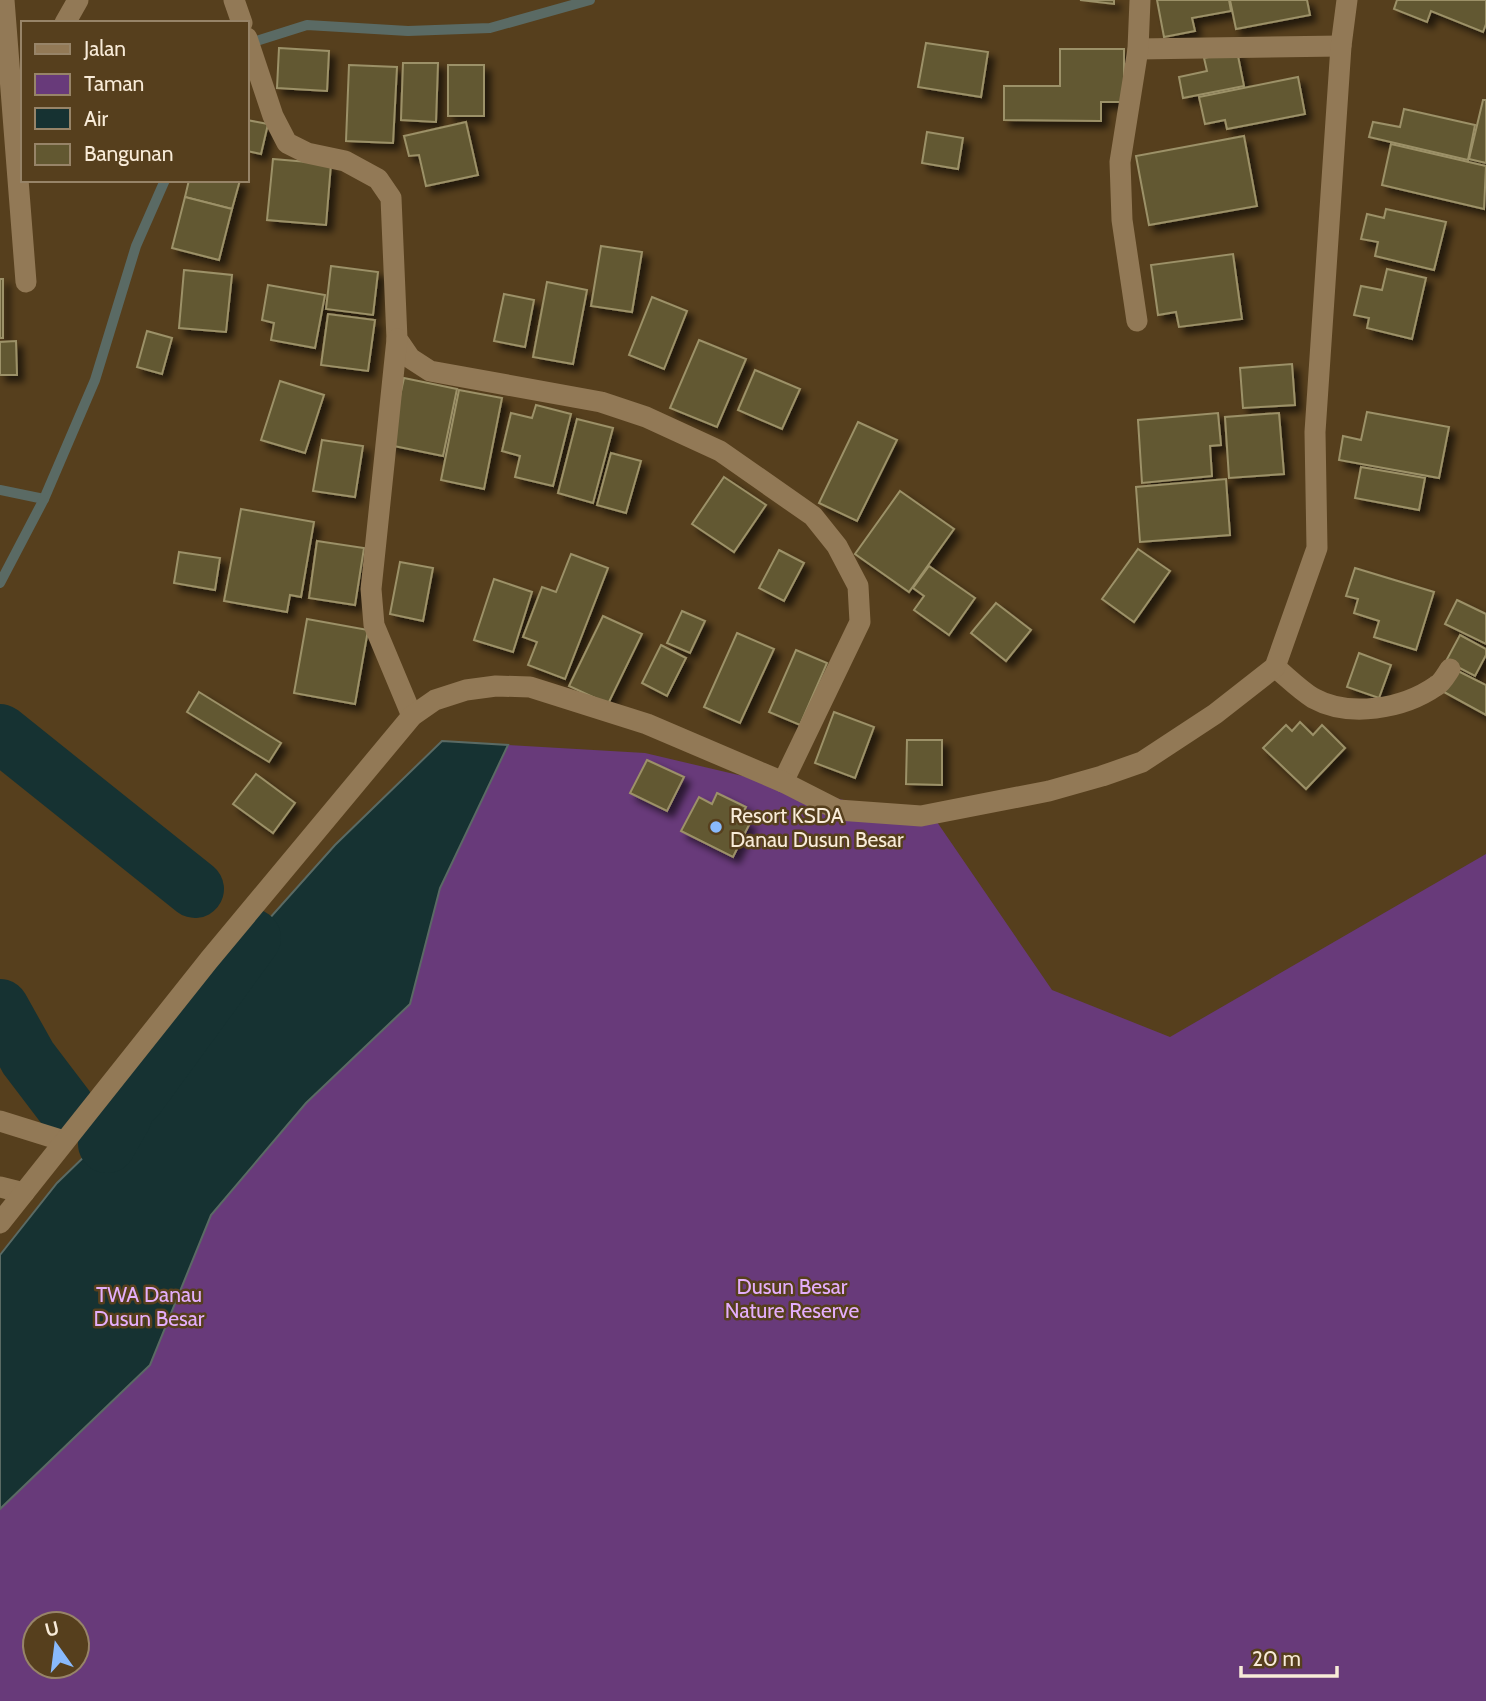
<svg xmlns="http://www.w3.org/2000/svg" width="1486" height="1701" viewBox="0 0 1486 1701" font-family="Cabin,sans-serif">
<style>
.green{fill:#683a7a;fill-rule:evenodd}
.water{fill:#163232;stroke:#5a6a64;stroke-width:2}
.lines{fill:none;stroke-linecap:round;stroke-linejoin:round}
.stream{stroke:#5a6a64;stroke-width:10}
.river{stroke:#163232;stroke-width:58}
.building{fill:#625831;stroke:#9c9168;stroke-width:2;filter:url(#shadow)}
.street{stroke:#927956;stroke-width:21}
.poi-dot{fill:#89bafc;stroke:#563f1d;stroke-width:2.5}
.labels{text-anchor:middle;dominant-baseline:central;stroke-width:5;stroke-linejoin:round;paint-order:stroke}
.poi-label{font-size:21px;fill:#f8ebd8;stroke:#563f1d;text-anchor:start}
.park-label{font-size:21px;fill:#e4aefb;stroke:#563f1d}
</style>
<defs>
<filter id="shadow"><feDropShadow dx="6" dy="6" stdDeviation="3.5" flood-color="#0009"/></filter>
</defs>
<rect width="100%" height="100%" fill="#563f1d"/>
<path class="green" d="M442,741L645,753L937,822L1052,990L1170,1037L1486,854V1701H0V1255L57,1183L91,1150L107,1144L123,1116L121,1105L127,1097H137L239,962L252,938L335,845ZM35,1624H77V1666H35Z"/>
<path class="water" d="M442,741L508,745L440,888L410,1004L306,1103L211,1215L150,1365L0,1509V1255L57,1183L91,1150L107,1144L123,1116L121,1105L127,1097H137L239,962L252,938L335,845Z"/>
<g class="lines">
<g class="stream">
<path d="M247,44L307,25L408,31L490,28L590,0"/>
<path d="M0,490L44,499"/>
<path d="M0,583L44,499L95,380L136,246L165,180"/>
</g>
<g class="river">
<path d="M0,733L195,889"/>
<path d="M0,1008L28,1058L66,1108"/>
<path d="M107,1144L123,1116L121,1105L127,1097H136L252,938"/>
</g>
</g>
<g class="building">
<path d="M1080,0H1114V4Z"/>
<path d="M1157,0H1229L1231,11L1192,18L1195,31L1164,37Z"/>
<path d="M1230,0H1307L1310,15L1236,29Z"/>
<path d="M1397,0H1486V24L1483,32L1431,11L1427,22L1394,9Z"/>
<path d="M926,43L988,52L981,97L918,87Z"/>
<path d="M279,48L329,51L327,91L277,88Z"/>
<path d="M1060,49H1124V102H1101V121L1004,120V86H1060Z"/>
<path d="M1237,51L1244,86L1183,98L1179,77L1207,71L1204,58Z"/>
<path d="M403,63H438L436,122L401,120Z"/>
<path d="M349,65L397,67L393,143L346,141Z"/>
<rect x="448" y="65" width="36" height="51"/>
<path d="M1298,77L1305,114L1227,129L1225,120L1205,124L1199,97Z"/>
<path d="M1483,100H1486V163L1469,159Z"/>
<path d="M1404,109L1475,125L1468,160L1369,137L1373,122L1400,127Z"/>
<path d="M247,120L268,124L261,154L247,151Z"/>
<path d="M466,122L478,175L426,186L419,155L409,156L404,136Z"/>
<path d="M927,132L963,138L958,169L922,163Z"/>
<path d="M1244,136L1257,206L1149,225L1136,156Z"/>
<path d="M1391,144L1486,166L1484,209L1382,185Z"/>
<path d="M273,159L331,164L326,225L267,220Z"/>
<path d="M189,180H240L232,209L185,197Z"/>
<path d="M185,197L232,209L219,260L172,248Z"/>
<path d="M1386,209L1446,222L1434,270L1375,256L1378,242L1361,239L1367,214L1384,218Z"/>
<path d="M601,246L642,252L632,312L591,306Z"/>
<path d="M1233,254L1242,319L1179,327L1176,312L1158,315L1151,265Z"/>
<path d="M331,266L378,272L373,315L326,309Z"/>
<path d="M1387,269L1426,278L1412,339L1367,328L1369,318L1354,315L1361,286L1382,290Z"/>
<path d="M184,270L232,275L226,332L179,328Z"/>
<rect x="0" y="279" width="3" height="59"/>
<path d="M547,282L587,290L573,364L533,357Z"/>
<path d="M268,285L325,295L315,348L271,340L274,323L262,320Z"/>
<path d="M504,294L534,300L525,347L494,341Z"/>
<path d="M652,297L687,311L664,369L629,355Z"/>
<path d="M328,314L375,320L368,371L321,365Z"/>
<path d="M147,331L172,338L162,374L137,367Z"/>
<path d="M699,340L746,359L717,427L670,408Z"/>
<path d="M16,341L17,375H0V342Z"/>
<path d="M1292,364L1295,405L1243,408L1240,368Z"/>
<path d="M755,370L800,389L782,429L738,410Z"/>
<path d="M404,378L457,389L443,456L389,445Z"/>
<path d="M280,381L324,395L305,453L261,440Z"/>
<path d="M459,390L502,398L484,489L441,480Z"/>
<path d="M536,405L571,414L553,486L515,477L520,456L502,451L511,413L532,418Z"/>
<path d="M1367,412L1449,427L1439,478L1339,460L1343,436L1361,440Z"/>
<path d="M1218,413L1221,445L1210,446L1212,476L1142,483L1138,420Z"/>
<path d="M1279,413L1284,474L1229,478L1225,417Z"/>
<path d="M577,419L613,428L593,503L558,493Z"/>
<path d="M858,422L897,440L857,521L819,503Z"/>
<path d="M322,440L363,446L355,497L313,491Z"/>
<path d="M611,453L641,461L626,513L597,505Z"/>
<path d="M1361,467L1425,478L1419,510L1355,498Z"/>
<path d="M724,477L766,505L734,552L692,524Z"/>
<path d="M1226,479L1230,535L1140,542L1136,487Z"/>
<path d="M900,491L954,529L909,592L855,554Z"/>
<path d="M241,509L314,522L301,597L290,595L287,612L224,601Z"/>
<path d="M317,541L364,548L355,605L309,598Z"/>
<path d="M1138,549L1170,571L1134,622L1102,599Z"/>
<path d="M779,550L804,563L784,601L759,588Z"/>
<path d="M179,552L220,558L215,590L174,583Z"/>
<path d="M571,554L608,568L565,679L528,665L537,642L523,637L542,587L556,592Z"/>
<path d="M400,562L433,568L423,621L390,614Z"/>
<path d="M929,566L975,598L949,635L914,610L924,596L913,588Z"/>
<path d="M1355,568L1434,592L1416,650L1374,637L1379,621L1354,613L1358,599L1346,596Z"/>
<path d="M494,579L532,592L513,652L474,640Z"/>
<path d="M1457,600L1486,614V644L1445,624Z"/>
<path d="M996,603L1031,630L1006,661L971,633Z"/>
<path d="M682,611L705,621L690,653L667,643Z"/>
<path d="M603,616L642,634L608,704L569,686Z"/>
<path d="M307,619L368,630L355,704L294,693Z"/>
<path d="M737,633L774,649L740,723L704,707Z"/>
<path d="M1460,635L1486,649V655L1475,676L1446,661Z"/>
<path d="M661,645L686,658L667,696L642,683Z"/>
<path d="M796,650L827,663L800,725L769,712Z"/>
<path d="M1359,653L1391,665L1379,698L1347,687Z"/>
<path d="M1456,670L1486,685V715L1444,692Z"/>
<path d="M199,692L281,743L269,762L187,712Z"/>
<path d="M834,712L874,727L855,778L815,763Z"/>
<path d="M1300,722L1313,735L1322,725L1345,748L1306,789L1263,748L1286,725L1292,731Z"/>
<path d="M907,740H942V785L906,784Z"/>
<path d="M647,760L684,777L667,811L630,793Z"/>
<path d="M256,774L295,803L273,833L233,804Z"/>
<path d="M717,793L746,807L740,819L750,823L733,857L681,831L699,797L712,804Z"/>
</g>
<g class="lines">
<g class="street">
<path d="M4,0L26,282"/>
<path d="M234,0L242,23"/>
<path d="M65,23L78,0"/>
<path d="M247,38L273,116L287,143L307,153L345,161L378,179L391,198L397,339L410,358L430,371L601,402L646,417L720,451L813,516L837,546L858,586L860,622L783,782"/>
<path d="M1138,49L1341,46"/>
<path d="M1137,321L1122,220L1120,162L1138,49L1140,0"/>
<path d="M397,339L371,589L374,625L412,716"/>
<path d="M1275,667C1287,677 1300,690 1313,698C1349,718 1403,709 1436,686C1442,683 1446,675 1450,669"/>
<path d="M0,1121L64,1141"/>
<path d="M0,1187L24,1193"/>
<path d="M0,1223L209,960L412,716L435,700L466,690L496,686L530,687L647,724L783,782L838,810L921,816L1049,791L1102,776L1142,762L1215,714L1275,667L1317,548L1315,432L1341,46L1347,0"/>
</g>
</g>
<circle class="poi-dot" cx="716" cy="827" r="7"/>
<g class="labels">
<g class="poi-label">
<text x="730" y="815">Resort KSDA<tspan x="730" dy="24">Danau Dusun Besar</tspan></text>
</g>
<g class="park-label">
<text x="792" y="1286">Dusun Besar<tspan x="792" dy="24">Nature Reserve</tspan></text>
<text x="149" y="1294">TWA Danau<tspan x="149" dy="24">Dusun Besar</tspan></text>
</g>
</g>
<rect x="21" y="21" width="228" height="161" fill="#563f1d" stroke="#978468" stroke-width="2"/>
<rect x="35" y="44" width="35" height="10" fill="#927956" stroke="#978468" stroke-width="2"/>
<text x="84" y="56" font-size="21" fill="#f8ebd8">Jalan</text>
<rect x="35" y="74" width="35" height="21" fill="#683a7a" stroke="#978468" stroke-width="2"/>
<text x="84" y="91" font-size="21" fill="#f8ebd8">Taman</text>
<rect x="35" y="108" width="35" height="21" fill="#163232" stroke="#978468" stroke-width="2"/>
<text x="84" y="126" font-size="21" fill="#f8ebd8">Air</text>
<rect x="35" y="144" width="35" height="21" fill="#625831" stroke="#978468" stroke-width="2"/>
<text x="84" y="161" font-size="21" fill="#f8ebd8">Bangunan</text>
<g transform="translate(56 1645) rotate(346)"><circle r="33" fill="#563f1d" stroke="#978468" stroke-width="2"/>
<path d="M0-5L12 26L0 18L-12 26Z" fill="#89bafc"/>
<text y="-10" font-size="19" font-weight="bold" text-anchor="middle" fill="#f8ebd8">U</text>
</g>
<path d="M1241 1666v10h96v-10" fill="none" stroke="#f8ebd8" stroke-width="3.5"/>
<text x="1252" y="1666" font-size="21" fill="#f8ebd8" stroke="#563f1d" stroke-width="5" paint-order="stroke">20 m</text>
</svg>
